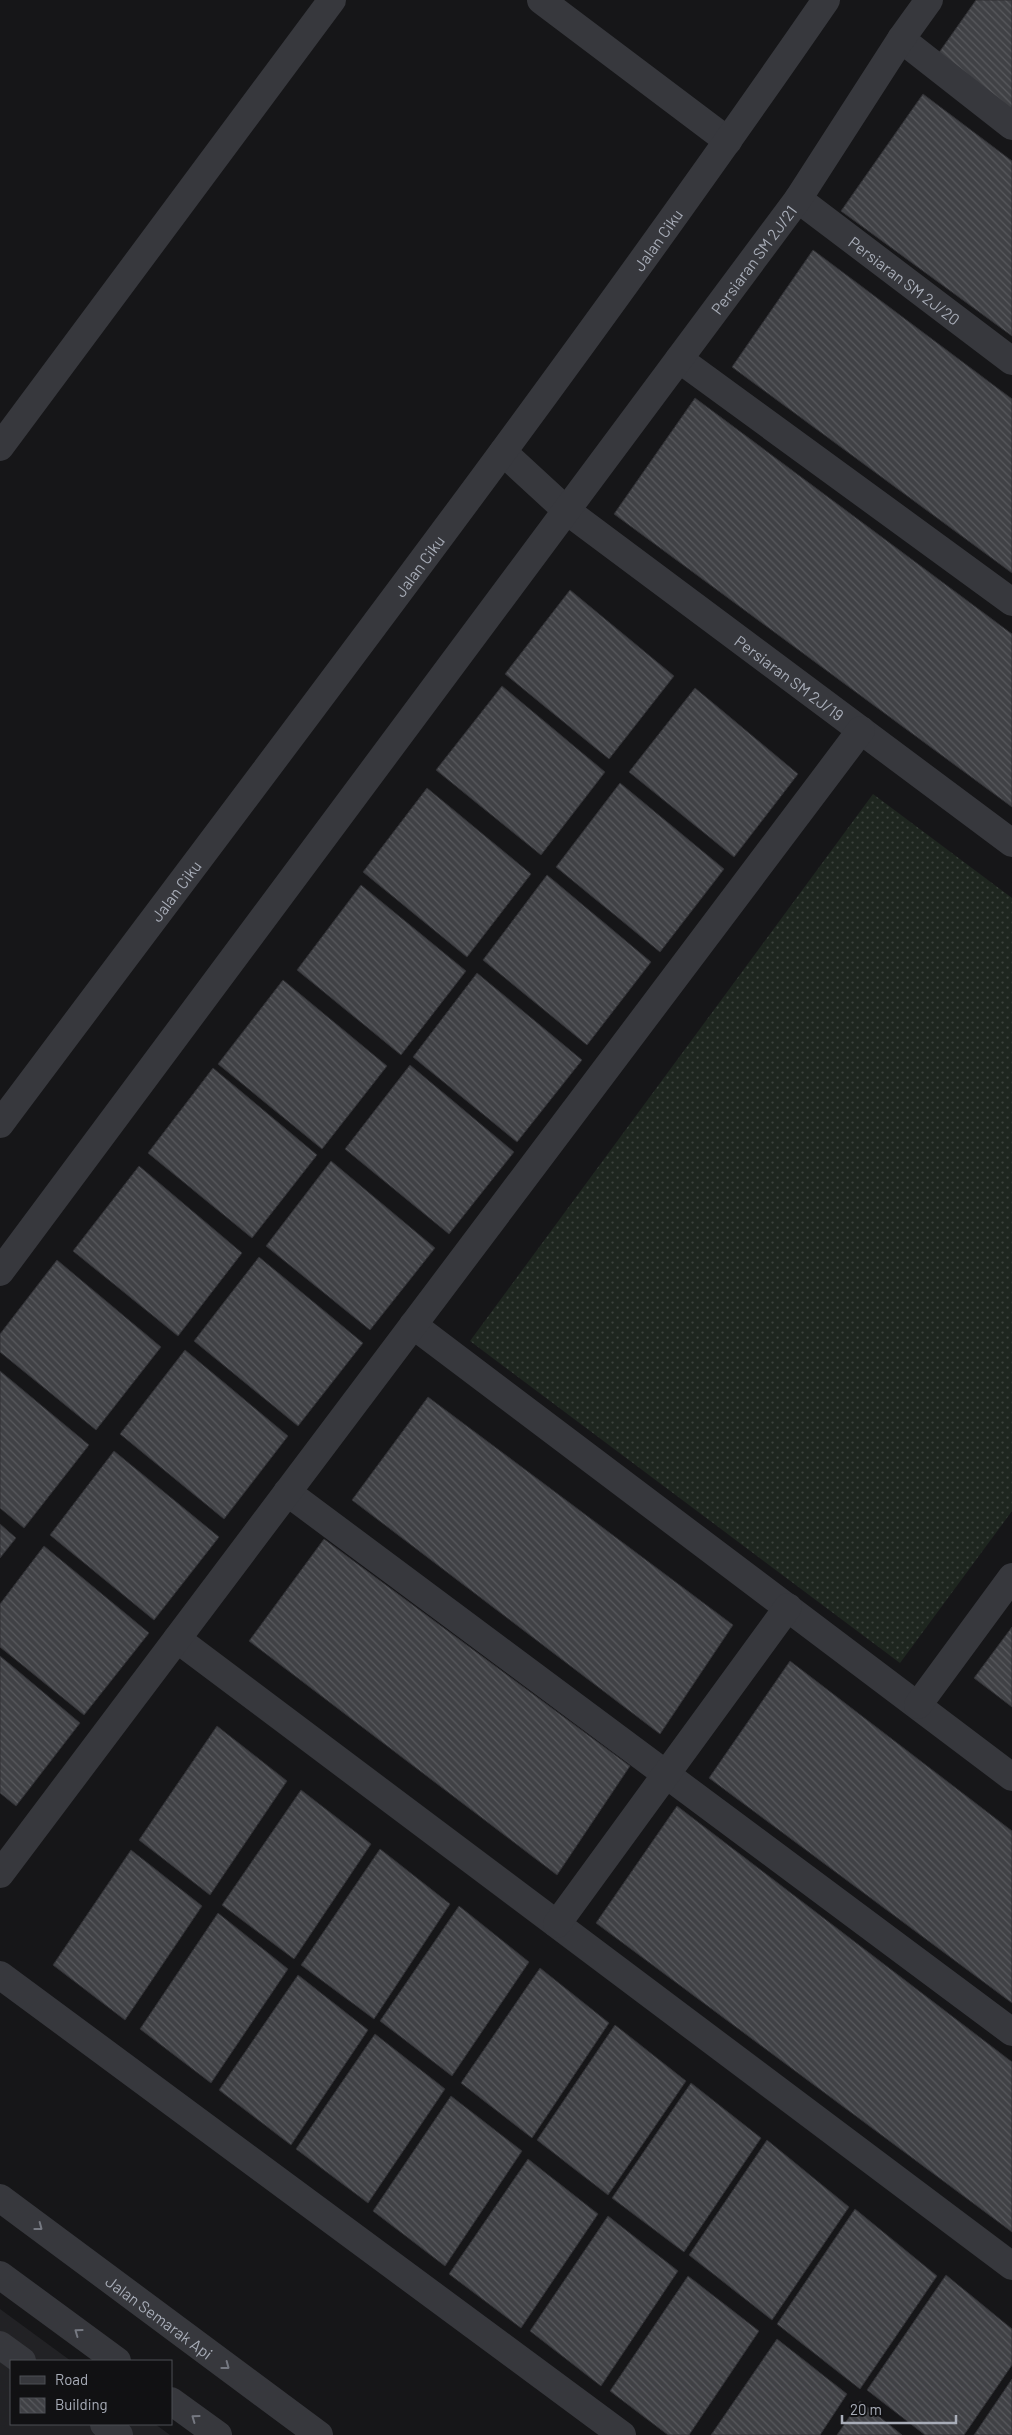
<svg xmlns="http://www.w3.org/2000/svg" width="1012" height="2435" viewBox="0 0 1012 2435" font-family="Barlow,sans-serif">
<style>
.built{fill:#222225}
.grass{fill:url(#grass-dots)}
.building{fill:url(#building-back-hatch);stroke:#303034}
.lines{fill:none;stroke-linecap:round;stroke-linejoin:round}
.minor{stroke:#37383d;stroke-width:28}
.oneway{stroke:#757881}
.labels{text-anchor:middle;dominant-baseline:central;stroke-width:4;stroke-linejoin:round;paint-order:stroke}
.street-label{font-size:16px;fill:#a8adb8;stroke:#111113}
</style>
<defs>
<pattern id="grass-dots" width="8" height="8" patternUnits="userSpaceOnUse" patternTransform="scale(1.25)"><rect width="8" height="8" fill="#1e261f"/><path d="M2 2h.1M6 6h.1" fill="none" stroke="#3c433d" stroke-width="1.8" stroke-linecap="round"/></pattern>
<pattern id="building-back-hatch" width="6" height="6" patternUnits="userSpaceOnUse" patternTransform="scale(1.25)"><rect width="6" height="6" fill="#404145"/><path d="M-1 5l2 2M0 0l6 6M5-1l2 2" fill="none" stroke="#595a5e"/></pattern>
</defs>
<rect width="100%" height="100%" fill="#161618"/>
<path class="built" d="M0,2309L71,2361H11V2424H155L170,2435H0Z"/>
<path class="grass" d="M873,794L1012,898V1511L900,1663L470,1341Z"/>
<g class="building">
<path d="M976,0H1012V119L933,61Z"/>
<path d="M923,94L1012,161V336L841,211Z"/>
<path d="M813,250L1012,399V573L732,367Z"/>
<path d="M695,398L1012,634V807L614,514Z"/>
<path d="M570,590L674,676L609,759L505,674Z"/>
<path d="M502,686L605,772L541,855L436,770Z"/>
<path d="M695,688L798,774L734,857L629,772Z"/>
<path d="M620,783L724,869L660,952L556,867Z"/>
<path d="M427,788L531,874L467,957L363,872Z"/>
<path d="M547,875L651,962L587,1045L483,960Z"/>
<path d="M361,885L466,971L401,1055L297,970Z"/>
<path d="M477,973L582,1060L517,1142L413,1057Z"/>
<path d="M283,980L387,1066L322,1149L218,1064Z"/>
<path d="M410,1065L514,1152L449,1234L345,1149Z"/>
<path d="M213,1068L317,1155L252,1238L148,1153Z"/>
<path d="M331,1161L435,1248L370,1330L266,1246Z"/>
<path d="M139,1166L242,1253L178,1336L73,1251Z"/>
<path d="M259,1257L363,1343L298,1426L194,1341Z"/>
<path d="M57,1260L161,1347L96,1430L0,1352V1334Z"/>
<path d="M185,1350L288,1436L224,1519L120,1434Z"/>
<path d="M0,1371L89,1445L24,1528L0,1508Z"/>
<path d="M428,1397L733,1625L660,1734L352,1500Z"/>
<path d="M114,1451L219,1537L154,1620L50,1535Z"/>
<path d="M0,1524L16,1538L0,1558Z"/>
<path d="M324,1539L630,1766L557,1875L249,1641Z"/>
<path d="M44,1546L149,1633L84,1715L0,1647V1604Z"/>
<path d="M1012,1627V1707L974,1678Z"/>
<path d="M0,1656L80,1723L16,1806L0,1793Z"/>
<path d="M790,1661L1012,1831V2003L709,1778Z"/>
<path d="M217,1726L287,1781L210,1895L139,1840Z"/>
<path d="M301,1790L371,1844L294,1959L222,1905Z"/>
<path d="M677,1806L1012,2062V2232L596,1923Z"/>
<path d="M380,1849L450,1904L374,2019L301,1965Z"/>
<path d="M131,1850L202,1906L125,2020L53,1965Z"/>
<path d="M459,1906L529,1962L452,2076L380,2021Z"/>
<path d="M218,1913L288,1969L211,2083L140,2029Z"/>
<path d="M540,1968L609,2023L532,2138L461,2083Z"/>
<path d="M298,1975L368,2030L291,2145L219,2090Z"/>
<path d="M615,2025L686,2081L608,2195L537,2140Z"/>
<path d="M375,2034L445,2089L368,2203L296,2149Z"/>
<path d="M691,2083L761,2138L684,2252L612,2198Z"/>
<path d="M451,2096L522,2151L445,2266L373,2211Z"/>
<path d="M767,2140L849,2207L772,2320L689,2255Z"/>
<path d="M528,2159L598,2214L521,2328L449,2274Z"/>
<path d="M855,2209L937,2276L860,2389L777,2324Z"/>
<path d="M608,2216L678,2271L601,2386L530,2331Z"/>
<path d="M946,2275L1012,2329V2365L964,2435H925L867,2390Z"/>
<path d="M688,2276L759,2331L689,2435H668L610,2391Z"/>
<path d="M777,2339L847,2394L820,2435H711Z"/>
<path d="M1012,2379V2435H974Z"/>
<path d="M860,2401L902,2435H837Z"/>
</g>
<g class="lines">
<g class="minor">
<path d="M541,0L728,141"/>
<path d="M901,39L1012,126"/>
<path id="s1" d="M798,199L1012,361"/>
<path d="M679,359L1012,602"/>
<path d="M0,447L332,0"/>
<path id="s2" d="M503,452L567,511L1012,843"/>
<path id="s3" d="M0,1124C278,752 562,383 826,0"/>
<path id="s4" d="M0,1272L798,199L901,39L929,0"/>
<path d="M413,1325L1012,1777"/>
<path d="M287,1492L1012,2032"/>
<path d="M177,1639L1012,2266"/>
<path d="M918,1705L1012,1577"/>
<path d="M0,1874L861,730"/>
<path d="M557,1924L788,1607"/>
<path d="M0,1975L622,2435"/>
<path id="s5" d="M0,2198L319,2435"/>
<path d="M0,2275L117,2361"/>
<path d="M0,2345L22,2361"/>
<path d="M171,2401L218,2435"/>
<path d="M104,2424L119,2435"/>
</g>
</g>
<defs><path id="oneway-chevron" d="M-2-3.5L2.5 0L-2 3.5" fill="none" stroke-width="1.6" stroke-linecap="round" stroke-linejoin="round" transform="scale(1.25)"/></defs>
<g class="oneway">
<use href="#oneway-chevron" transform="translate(39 2227) rotate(37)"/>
<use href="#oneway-chevron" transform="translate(78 2332) rotate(-144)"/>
<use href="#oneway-chevron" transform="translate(226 2366) rotate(37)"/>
<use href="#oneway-chevron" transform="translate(195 2418) rotate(-144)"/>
</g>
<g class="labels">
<g class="street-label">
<text stroke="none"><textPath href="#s3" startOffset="1102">Jalan Ciku</textPath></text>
<text stroke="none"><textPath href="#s4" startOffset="1262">Persiaran SM 2J/21</textPath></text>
<text stroke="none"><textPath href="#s1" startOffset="134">Persiaran SM 2J/20</textPath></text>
<text stroke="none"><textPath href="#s3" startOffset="698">Jalan Ciku</textPath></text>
<text stroke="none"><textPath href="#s2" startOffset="365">Persiaran SM 2J/19</textPath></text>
<text stroke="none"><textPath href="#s3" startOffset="292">Jalan Ciku</textPath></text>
<text stroke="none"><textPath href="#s5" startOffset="199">Jalan Semarak Api</textPath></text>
</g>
</g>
<rect x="10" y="2360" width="162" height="65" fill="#111113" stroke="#4d4f55"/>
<rect x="20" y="2376" width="25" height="8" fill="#37383d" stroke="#4d4f55"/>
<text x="55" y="2385" font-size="15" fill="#a8adb8">Road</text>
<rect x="20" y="2398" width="25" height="15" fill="url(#building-back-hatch)" stroke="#4d4f55"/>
<text x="55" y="2410" font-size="15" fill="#a8adb8">Building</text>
<path d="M842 2415v8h114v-8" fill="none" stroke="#a8adb8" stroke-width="2.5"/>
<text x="850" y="2415" font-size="15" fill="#a8adb8" stroke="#111113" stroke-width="4" paint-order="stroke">20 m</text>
</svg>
